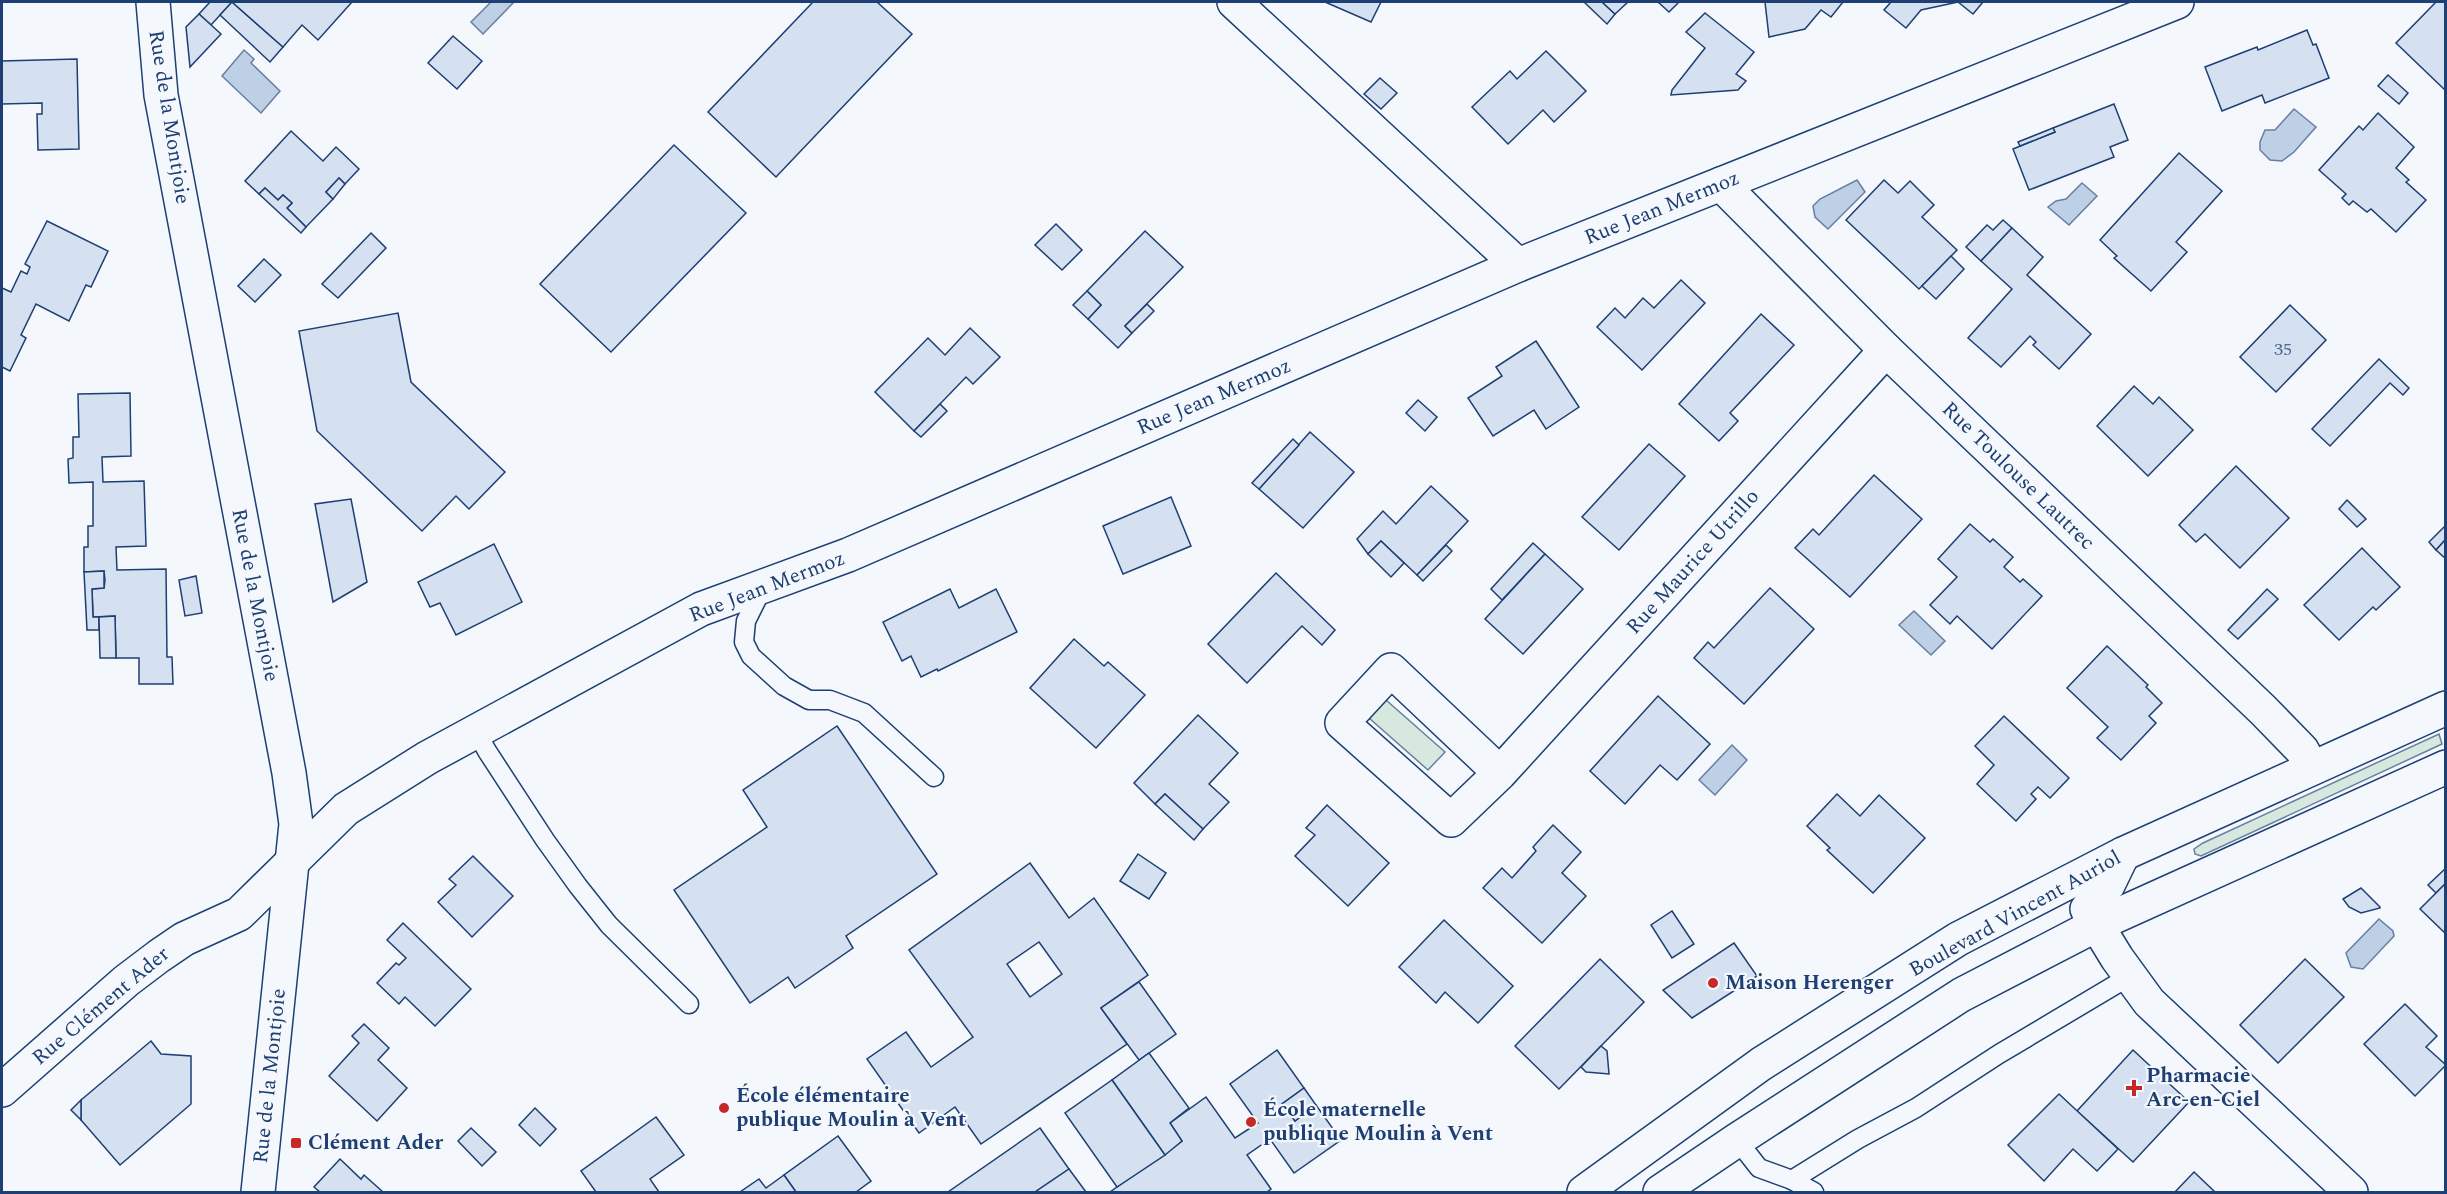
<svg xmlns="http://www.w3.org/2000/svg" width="2447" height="1194" viewBox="0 0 2447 1194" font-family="Spectral,serif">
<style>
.green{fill:#d7e8df;stroke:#687fa3;stroke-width:1.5}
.water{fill:#bed0e5;stroke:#687fa3;stroke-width:1.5}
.building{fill:#d5e0f0;stroke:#1d3f73;stroke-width:1.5;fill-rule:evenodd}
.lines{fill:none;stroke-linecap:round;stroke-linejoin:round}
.service-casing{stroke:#1d3f73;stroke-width:21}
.minor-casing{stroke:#1d3f73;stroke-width:36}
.secondary-casing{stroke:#1d3f73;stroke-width:36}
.primary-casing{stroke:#1d3f73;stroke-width:36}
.service{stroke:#f4f7fb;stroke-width:18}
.minor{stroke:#f4f7fb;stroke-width:33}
.secondary{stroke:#f4f7fb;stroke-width:33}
.primary{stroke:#f4f7fb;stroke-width:33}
.poi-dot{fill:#c62828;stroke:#f4f7fb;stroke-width:2}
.labels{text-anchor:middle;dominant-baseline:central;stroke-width:4.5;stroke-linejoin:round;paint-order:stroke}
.number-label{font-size:18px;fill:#4b6792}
.street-label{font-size:21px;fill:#1d3f73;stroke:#f4f7fb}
.poi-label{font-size:21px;font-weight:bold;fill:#1d3f73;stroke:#f4f7fb;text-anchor:start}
</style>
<rect width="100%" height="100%" fill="#f4f7fb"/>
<g class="green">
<path d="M1386,700L1445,752L1428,770L1369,718Z"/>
<path d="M2439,734L2442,744L2201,856L2195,854L2194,849L2203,843Z"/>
</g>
<g class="water">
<path d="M491,2H514L483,34L471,22Z"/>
<path d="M244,50L254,59L251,63L280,91L261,113L222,76Z"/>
<path d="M2294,109L2316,127L2294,152L2282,161L2270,160L2260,150V142L2265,130H2275Z"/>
<path d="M1857,180L1865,192L1828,229L1815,217L1813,206L1820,199Z"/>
<path d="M2082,183L2097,196L2069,225L2048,207L2056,201L2066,199Z"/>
<path d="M1914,611L1945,641L1931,655L1899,625Z"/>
<path d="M1732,745L1747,760L1715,795L1699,780Z"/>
<path d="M2379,919L2393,931L2394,936L2363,969L2351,967L2346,953Z"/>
</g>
<g class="building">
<path d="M210,2H232L211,25L199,14Z"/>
<path d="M232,2L283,47L270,62L220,15Z"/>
<path d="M232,2H352L318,40L302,25L283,47Z"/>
<path d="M813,2H877L912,34L776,177L708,112Z"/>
<path d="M1325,2H1381L1371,22Z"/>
<path d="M1584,2H1602L1615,14L1607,24Z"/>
<path d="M1602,2H1628L1615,14Z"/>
<path d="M1658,2H1679L1669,12Z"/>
<path d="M1765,2H1843L1831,17L1821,10L1805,29L1769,37Z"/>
<path d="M1891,2H1983L1973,14L1958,2L1921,10L1906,28L1884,10Z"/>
<path d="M2436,2H2446V91L2396,43Z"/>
<path d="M1705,13L1754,52L1736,74L1746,81L1738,90L1671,95L1672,90L1705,48L1686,32Z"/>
<path d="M199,14L221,34L190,67L186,27Z"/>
<path d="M2307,30L2313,45L2316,44L2329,78L2265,103L2262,95L2222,111L2205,67L2257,47L2258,50Z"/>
<path d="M453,36L482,61L457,89L428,63Z"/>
<path d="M1546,51L1586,91L1554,122L1543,110L1508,144L1472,107L1510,71L1517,79Z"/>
<path d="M77,59L79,149L38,150L37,114H42V103L2,104V61Z"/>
<path d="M2388,75L2408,93L2399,104L2378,86Z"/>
<path d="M1380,78L1397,93L1381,109L1364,94Z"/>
<path d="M2114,104L2128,140L2110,147L2114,157L2029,190L2013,149L2055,132L2053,128Z"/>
<path d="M2378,113L2414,147L2396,168L2409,180L2406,182L2426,200L2396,232L2371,209L2367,212L2353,201L2349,205L2342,198L2346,194L2319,170L2359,126L2363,130Z"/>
<path d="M2053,128L2055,132L2020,146L2018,142Z"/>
<path d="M291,131L323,161L336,147L359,169L345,184L339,178L326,192L333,199L306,227L287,208L292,203L283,195L278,200L265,188L259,194L245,181Z"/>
<path d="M674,145L746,213L611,352L540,284Z"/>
<path d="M2179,153L2222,191L2176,242L2187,252L2151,291L2114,258L2117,256L2100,240Z"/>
<path d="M339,178L345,184L333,199L326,192Z"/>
<path d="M1884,180L1898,193L1910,181L1934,205L1922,217L1957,250L1919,289L1846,220Z"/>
<path d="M265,188L278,200L283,195L292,203L287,208L306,227L301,233L259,194Z"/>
<path d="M2003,220L2012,228L1981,261L1966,247L1987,225L1993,230Z"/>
<path d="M47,221L108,251L91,287L86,285L69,321L36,304L21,335L26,338L10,371L2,367V288L11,292L21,271L27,274L30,267L25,264Z"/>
<path d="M1056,224L1082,250L1062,270L1035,245Z"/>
<path d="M2012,228L2043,257L2027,275L2091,334L2059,369L2033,345L2036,342L2030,336L2001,367L1968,338L2012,289L1981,261Z"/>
<path d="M1145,231L1183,267L1125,326L1132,333L1118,348L1088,319L1101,305L1087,291Z"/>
<path d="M371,233L386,248L338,298L322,284Z"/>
<path d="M1951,256L1964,269L1936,299L1922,286Z"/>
<path d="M264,259L281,275L255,302L238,286Z"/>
<path d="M1681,280L1705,303L1642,370L1597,327L1615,308L1625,318L1643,298L1654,308Z"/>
<path d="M1087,291L1101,305L1088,319L1073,305Z"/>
<path d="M1147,304L1154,311L1132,333L1125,326Z"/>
<path d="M2290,305L2326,340L2276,392L2240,357Z"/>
<path d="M398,313L411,382L505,472L469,509L456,496L422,531L317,431L299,331Z"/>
<path d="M1761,314L1794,345L1730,413L1738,421L1719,441L1679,404Z"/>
<path d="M970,328L1000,357L973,384L966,377L914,431L875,392L928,338L945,355Z"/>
<path d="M1536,341L1579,407L1546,429L1534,410L1493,436L1468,398L1502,376L1496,367Z"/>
<path d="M2379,359L2409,388L2403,395L2390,383L2330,446L2312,429Z"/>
<path d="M2134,386L2153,404L2159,397L2193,430L2148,476L2097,426Z"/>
<path d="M130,393L131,456L102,457L103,482L144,481L146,546L116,547L117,570L166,569L167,657H172L173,684H139V658H116L115,616L93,617L92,589L104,588L105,580L104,571L84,572V547H88V526H93V482L69,483L68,459L73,458V437H79L78,394Z"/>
<path d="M1418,400L1437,417L1425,431L1406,413Z"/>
<path d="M940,404L947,411L921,437L914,431Z"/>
<path d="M1310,432L1354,472L1303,528L1259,489Z"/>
<path d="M1293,439L1299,445L1259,489L1252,483Z"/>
<path d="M1649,444L1685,476L1619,550L1582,517Z"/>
<path d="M2236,466L2289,518L2240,568L2205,534L2196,542L2179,525Z"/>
<path d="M1874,475L1922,519L1850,597L1795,548L1813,529L1819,535Z"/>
<path d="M1431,486L1468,521L1417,575L1381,541L1368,554L1357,539L1383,511L1396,524Z"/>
<path d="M1171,497L1191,546L1123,574L1103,526Z"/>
<path d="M351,499L367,582L333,602L315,504Z"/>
<path d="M2347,500L2366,519L2357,527L2339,509Z"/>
<path d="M1970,524L1990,542L1993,539L2013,557L2004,567L2020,582L2023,579L2042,596L1992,649L1957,616L1950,624L1930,605L1957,577L1938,559Z"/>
<path d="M2446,525V539L2436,550L2429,542Z"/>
<path d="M2446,539V559L2436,550Z"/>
<path d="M1381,541L1404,563L1391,577L1368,554Z"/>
<path d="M1533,543L1545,554L1502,600L1491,589Z"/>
<path d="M494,544L522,602L456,635L440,603L430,607L418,582Z"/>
<path d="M1446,545L1452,551L1423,581L1417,575Z"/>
<path d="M2362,548L2400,587L2376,610L2373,607L2339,640L2304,605Z"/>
<path d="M1545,554L1583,589L1523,654L1485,619Z"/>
<path d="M104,571V588L92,589L93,617H99V630H87L84,572Z"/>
<path d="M1276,573L1335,630L1322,645L1302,626L1247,683L1208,644Z"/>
<path d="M196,576L202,613L185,616L179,580Z"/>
<path d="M1770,588L1814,629L1744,704L1694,658L1708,642L1714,648Z"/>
<path d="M950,589L959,608L996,589L1017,632L938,671L937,669L921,677L911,656L902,661L883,622Z"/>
<path d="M2267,589L2278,599L2238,639L2228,630Z"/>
<path d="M115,616L116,658H100L99,617Z"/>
<path d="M1074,639L1104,666L1108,662L1145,695L1096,748L1030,688Z"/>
<path d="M2107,646L2148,685L2146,687L2162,703L2149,716L2156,723L2121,760L2097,738L2108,727L2067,688Z"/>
<path d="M1658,696L1710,744L1677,780L1660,765L1625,804L1590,771Z"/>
<path d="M1198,715L1238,753L1209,784L1229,802L1203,829L1165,794L1155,804L1134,783Z"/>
<path d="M2004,716L2069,778L2050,798L2038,787L2031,794L2036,799L2016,821L1977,784L1994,765L1975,746Z"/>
<path d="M837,726L937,874L846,936L853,948L795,988L788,977L750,1003L674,890L767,827L743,790Z"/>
<path d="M1165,794L1203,829L1194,840L1155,804Z"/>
<path d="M1837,794L1860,816L1879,795L1925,838L1873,893L1827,850L1830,848L1807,826Z"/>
<path d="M1327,805L1389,863L1348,906L1295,856L1315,835L1306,828Z"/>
<path d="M1553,825L1581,852L1562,873L1586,896L1542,943L1483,888L1502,868L1512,878L1536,851L1533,847Z"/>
<path d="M1138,854L1166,873L1149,899L1120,881Z"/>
<path d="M473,856L513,896L472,937L438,902L456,885L449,879Z"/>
<path d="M1030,863L1069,918L1094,898L1148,975L1101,1008L1127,1044L981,1144L955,1107L919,1133L867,1059L906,1032L931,1067L973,1037L909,950ZM1039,942L1062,974L1030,997L1007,964Z"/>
<path d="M2446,868V883L2436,893L2428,885Z"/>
<path d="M2446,883V934L2420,909Z"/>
<path d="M2361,888L2380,907V908L2361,913L2349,907L2343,899Z"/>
<path d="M1672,911L1694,944L1672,958L1651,925Z"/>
<path d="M1444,920L1513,986L1478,1023L1445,992L1436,1003L1399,967Z"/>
<path d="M403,923L471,989L435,1026L405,997L399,1004L377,983L396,963L399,965L406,958L387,940Z"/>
<path d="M1734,943L1757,976L1692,1018L1663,990Z"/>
<path d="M1600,959L1644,1002L1559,1089L1515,1046Z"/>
<path d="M2305,959L2344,997L2278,1063L2240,1025Z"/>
<path d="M1139,982L1176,1034L1139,1060L1101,1008Z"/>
<path d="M2405,1004L2437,1036L2426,1047L2446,1065L2415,1096L2364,1044Z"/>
<path d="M364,1024L389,1048L378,1060L407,1088L377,1121L329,1076L359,1043L352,1036Z"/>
<path d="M151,1041L161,1054L191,1056V1104L120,1165L81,1120V1100Z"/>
<path d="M1601,1046L1607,1051L1609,1074L1586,1072L1581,1067Z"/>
<path d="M1277,1050L1304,1088L1282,1104L1295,1121L1316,1105L1341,1140L1294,1173L1270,1139L1247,1155L1271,1189L1267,1192H1110L1182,1141L1170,1123L1206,1097L1235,1138L1258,1123L1230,1084Z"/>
<path d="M2133,1050L2189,1102L2133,1162L2077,1111Z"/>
<path d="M1149,1053L1189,1108L1170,1123L1182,1141L1165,1155L1112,1080Z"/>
<path d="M1112,1080L1165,1155L1117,1187L1065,1113Z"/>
<path d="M1304,1088L1316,1105L1295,1121L1282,1104Z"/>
<path d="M2059,1094L2118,1149L2097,1171L2073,1149L2044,1181L2008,1145Z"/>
<path d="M81,1100V1120L71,1110Z"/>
<path d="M535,1108L556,1129L540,1146L519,1125Z"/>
<path d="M656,1117L684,1155L650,1179L659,1192H596L581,1171Z"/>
<path d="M471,1128L496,1152L482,1166L458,1141Z"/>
<path d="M1040,1128L1069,1169L1035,1192H948Z"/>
<path d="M838,1136L871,1181L856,1192H796L784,1175Z"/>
<path d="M340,1159L361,1179L364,1175L383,1192H320L314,1187Z"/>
<path d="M1069,1169L1086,1192H1035Z"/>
<path d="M2194,1172L2215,1192H2175Z"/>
<path d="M784,1175L796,1192H740L759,1179L766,1188Z"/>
</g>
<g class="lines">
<defs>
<g id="service">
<path d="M763,587L746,621L744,642L751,656L784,686L809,700H830L864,713L934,777"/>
<path d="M476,731L487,751L545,840L578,886L609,925L689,1004"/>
<path d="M1737,1140L1759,1168L1792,1180L1814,1192"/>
<path d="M1792,1180L1858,1139L1916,1108L1999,1054L2130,976"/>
</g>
<g id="minor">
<path d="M1234,2L1518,265"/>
<path d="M1721,184L1886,350L2263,710L2302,750L2312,768"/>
<path d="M1500,773L1391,670L1342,723L1451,820L1500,773L1886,350"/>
<path d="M2123,854L2108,885L2087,909L2117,958L2149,1002L2351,1192"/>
<path d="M2,1090L126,981L159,956L184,939L239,914L346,809L427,758L701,609L848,555L1518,265L2177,2"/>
</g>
<path id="secondary" d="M153,2L161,95L289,773L296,824L258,1192"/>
<g id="primary">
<path d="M1584,1192L1761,1064L1958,939L2123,854L2446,708"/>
<path d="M1660,1192L1737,1140L1961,995L2096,925L2446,767"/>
</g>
</defs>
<use href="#service" class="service-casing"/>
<use href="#minor" class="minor-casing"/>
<use href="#secondary" class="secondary-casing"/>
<use href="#primary" class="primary-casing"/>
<use href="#service" class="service"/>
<use href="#minor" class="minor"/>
<use href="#secondary" class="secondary"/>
<use href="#primary" class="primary"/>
</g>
<g class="poi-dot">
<circle cx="1713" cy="983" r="6"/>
<path d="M2131 1079h6v6h6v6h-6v6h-6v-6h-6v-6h6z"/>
<circle cx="724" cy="1108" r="6"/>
<circle cx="1251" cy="1122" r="6"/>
<rect x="290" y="1137" width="12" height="12" rx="3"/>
</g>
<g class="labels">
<g class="number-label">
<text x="2283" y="349">35</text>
</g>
<g class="street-label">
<text transform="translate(169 117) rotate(81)">Rue de la Montjoie</text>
<text transform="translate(1662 208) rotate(-22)">Rue Jean Mermoz</text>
<text transform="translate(1214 397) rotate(-23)">Rue Jean Mermoz</text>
<text transform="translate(2018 476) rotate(44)">Rue Toulouse Lautrec</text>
<text transform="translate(1693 562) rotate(-48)">Rue Maurice Utrillo</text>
<text transform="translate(767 587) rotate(-21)">Rue Jean Mermoz</text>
<text transform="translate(255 595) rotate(79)">Rue de la Montjoie</text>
<text transform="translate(2015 914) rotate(-29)">Boulevard Vincent Auriol</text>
<text transform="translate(101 1006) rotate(-40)">Rue Clément Ader</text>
<text transform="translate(270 1076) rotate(-84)">Rue de la Montjoie</text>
</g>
<g class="poi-label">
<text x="1725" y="983">Maison Herenger</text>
<text x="2146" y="1076">Pharmacie<tspan x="2146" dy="24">Arc-en-Ciel</tspan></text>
<text x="736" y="1096">École élémentaire<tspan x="736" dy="24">publique Moulin à Vent</tspan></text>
<text x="1263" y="1110">École maternelle<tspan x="1263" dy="24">publique Moulin à Vent</tspan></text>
<text x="308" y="1143">Clément Ader</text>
</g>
</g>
<rect width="2447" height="1194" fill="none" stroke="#1d3f73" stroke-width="6"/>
</svg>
